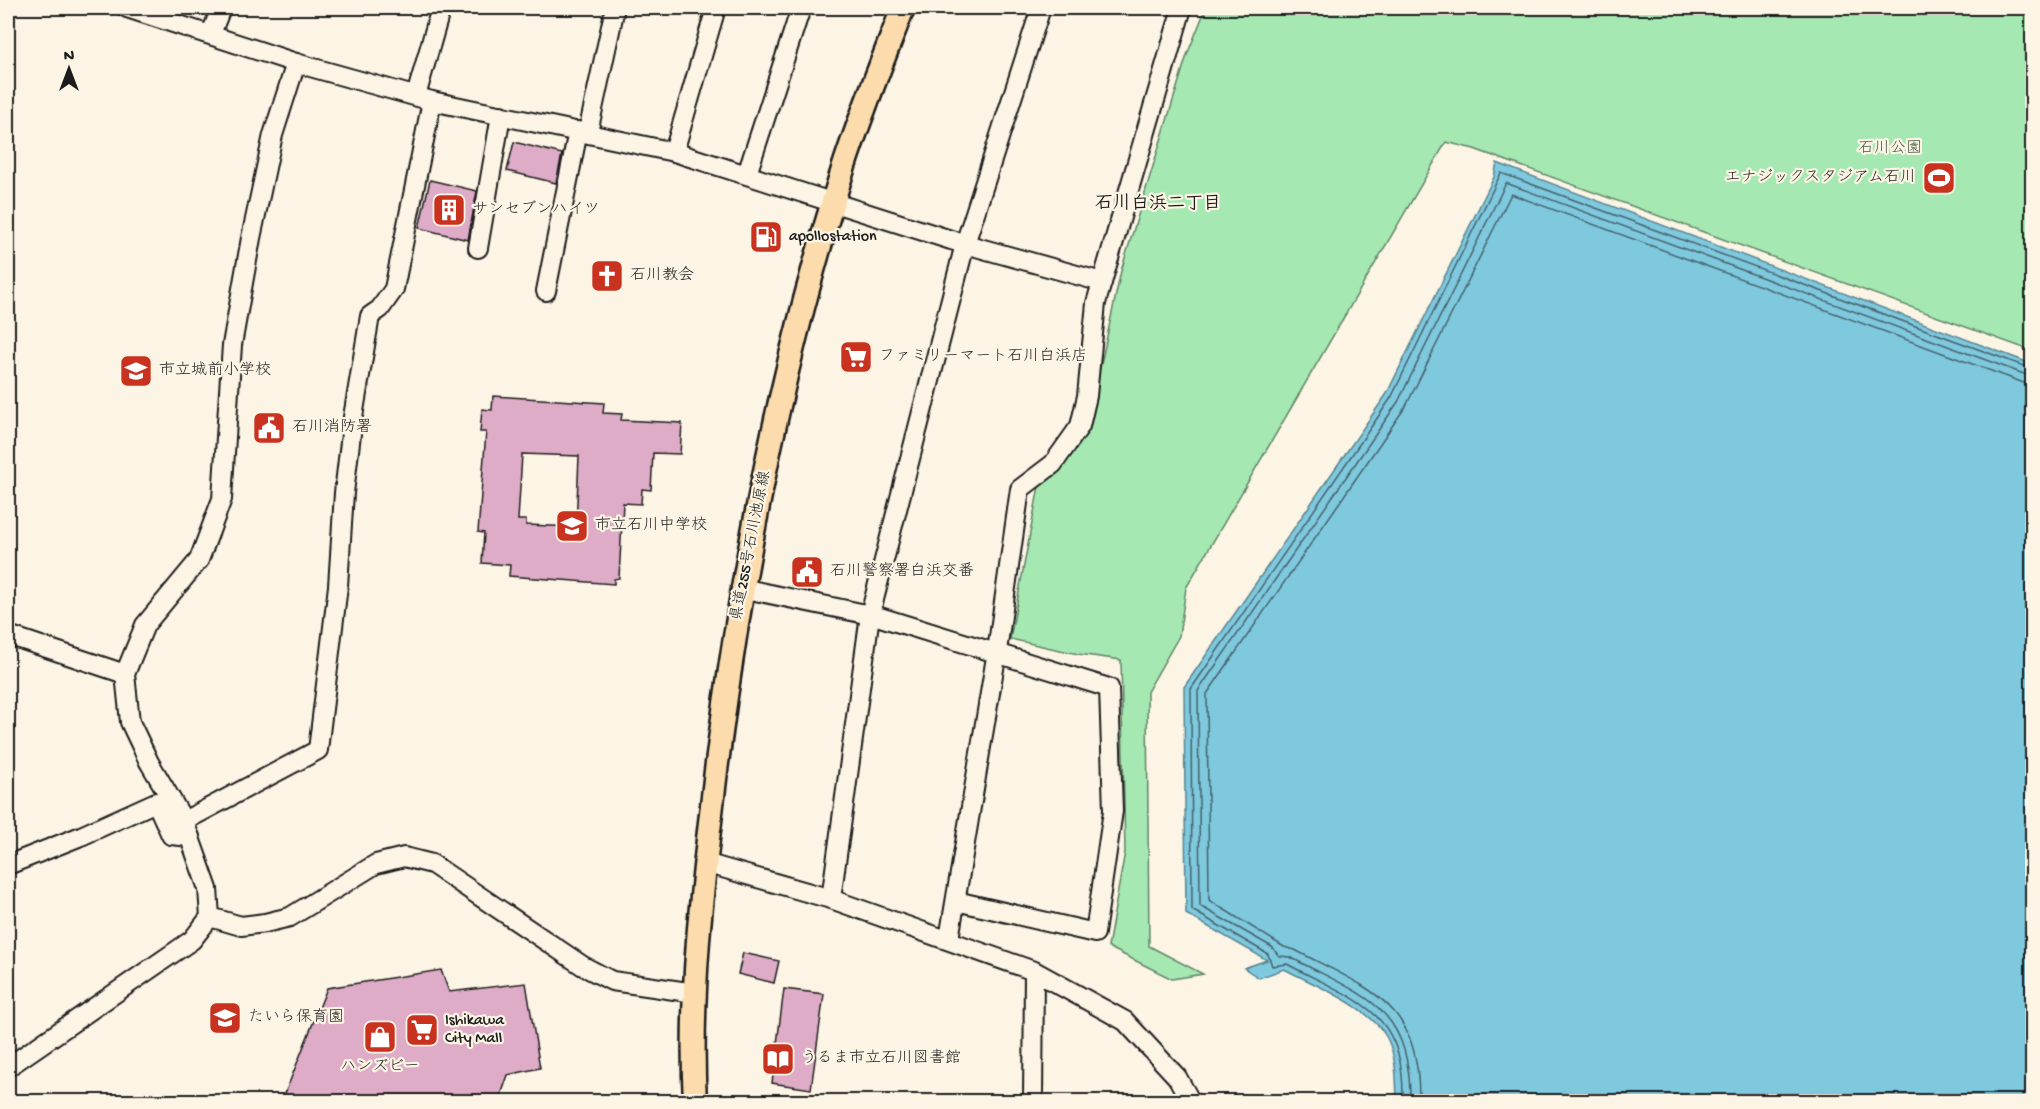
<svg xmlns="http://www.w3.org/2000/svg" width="2040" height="1109" viewBox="0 0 2040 1109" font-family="'Gochi Hand','Klee One',sans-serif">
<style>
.green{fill:#a5e8b2;stroke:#608267;stroke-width:1.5}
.water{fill:#7fc9df;stroke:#578491;stroke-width:1.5}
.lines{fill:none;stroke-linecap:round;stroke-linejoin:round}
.shore{stroke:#44616a;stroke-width:1.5}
.building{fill:#dfacc8;stroke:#1c1c1c;stroke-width:1.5;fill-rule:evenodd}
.minor-casing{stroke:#1c1c1c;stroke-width:22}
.major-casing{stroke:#1c1c1c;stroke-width:27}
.minor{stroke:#fcf5e5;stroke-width:18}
.major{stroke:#fcdcac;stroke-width:22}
.labels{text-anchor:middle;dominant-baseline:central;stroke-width:4.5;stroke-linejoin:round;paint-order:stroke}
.park-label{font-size:16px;fill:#455949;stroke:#fcf5e5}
.poi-label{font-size:16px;fill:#1c1c1c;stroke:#fcf5e5;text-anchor:start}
.street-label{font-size:16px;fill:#1c1c1c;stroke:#fcf5e5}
.neighbourhood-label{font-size:18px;font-weight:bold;fill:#1c1c1c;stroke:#fcf5e5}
</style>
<rect width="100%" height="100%" fill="#fcf5e5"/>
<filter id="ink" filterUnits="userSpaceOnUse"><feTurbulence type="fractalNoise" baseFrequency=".0167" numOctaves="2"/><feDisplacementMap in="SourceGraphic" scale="12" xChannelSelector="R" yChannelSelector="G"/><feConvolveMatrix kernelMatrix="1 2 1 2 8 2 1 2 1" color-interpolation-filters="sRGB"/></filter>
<g filter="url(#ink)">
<path class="green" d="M1206,8H2032V351L1474,149L1446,142L1186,588L1179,636L1147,692L1149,946L1203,974L1172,979L1108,947L1125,852L1121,660L1078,654L1010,639L1039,486L1088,425L1121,271L1187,55Z"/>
<path class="water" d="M1497,163L2032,364V1101H1397C1396,1080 1397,1058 1387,1038C1371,1007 1315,985 1284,969L1259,978L1244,968L1267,960L1186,914L1184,687L1386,395L1494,177Z"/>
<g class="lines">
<g class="shore">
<path d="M1403,1102C1405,1009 1358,1002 1287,964L1272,966L1268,954L1192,910L1191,689L1391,398L1501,173L2032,369"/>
<path d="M1410,1102C1411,1005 1365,997 1290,957L1279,956L1272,947L1200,906L1198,691L1398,402L1506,183L2032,377"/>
<path d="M1419,1102C1420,1002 1373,991 1295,950L1284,947L1209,900L1207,694L1406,406L1511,194L2032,386"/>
</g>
</g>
<g class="building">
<path d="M514,142L562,154L556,183L507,171Z"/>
<path d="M430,180L477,191L468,240L419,228Z"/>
<path d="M493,396L604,403L603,413L622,414L621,420L682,423L680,454L653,453L651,490L642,489L641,504L623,503L619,578L614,579V584L509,576L510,565L482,563L484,533L478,532L486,432H480L482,409L492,410ZM522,454L579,456L576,527L526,525V520H518Z"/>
<path d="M743,953L779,961L774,983L738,974Z"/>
<path d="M441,970L449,992L526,983L540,1068L508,1075L499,1101H282L327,988Z"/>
<path d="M784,989L824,994L811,1089L772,1083Z"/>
</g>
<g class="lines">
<defs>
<g id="minor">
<path d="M127,8L296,63L432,101L674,152L951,240L1102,282"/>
<path d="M211,34L221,8"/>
<path d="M416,96L441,8"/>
<path d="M588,132L615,8"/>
<path d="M674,152L716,8"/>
<path d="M747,174L801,8"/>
<path d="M478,248L501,115"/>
<path d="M546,291L578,131"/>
<path d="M741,588L880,617L1109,688L1113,811L1095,933L956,901"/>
<path d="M8,635L125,674"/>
<path d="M184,821L318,750L338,586L344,493L353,417L370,316L380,309L394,289L432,101"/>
<path d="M705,863L831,899L1034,971L1125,1021L1177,1077L1191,1102"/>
<path d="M8,865L81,836L156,802L171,835L190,837"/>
<path d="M831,899L870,615L965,244L1041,8"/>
<path d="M210,917L241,926L265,923L290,917L376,864L404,857L432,864L583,966L612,981L695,993"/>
<path d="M949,939L997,651L1020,489L1053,464L1080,426L1087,396L1096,303L1182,8"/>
<path d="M8,1067L192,940L210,917L208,889L184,821L149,762L130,722L125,674L145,625L199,560L222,499L232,345L251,238L273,135L296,63"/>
<path d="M1033,1102L1034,971"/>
</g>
<path id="major" d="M695,1102C689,991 703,880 716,771C741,572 779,373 839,182C857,123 881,65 903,8"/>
</defs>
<use href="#minor" class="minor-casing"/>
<use href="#major" class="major-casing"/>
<use href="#minor" class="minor"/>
<use href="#major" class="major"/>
</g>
</g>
<defs>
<symbol id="stadium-square" viewBox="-11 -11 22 22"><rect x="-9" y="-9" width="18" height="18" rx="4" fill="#c8321e" stroke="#fcf5e5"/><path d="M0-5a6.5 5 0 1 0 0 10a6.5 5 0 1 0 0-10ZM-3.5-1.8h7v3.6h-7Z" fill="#fff"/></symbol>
<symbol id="building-square" viewBox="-11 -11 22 22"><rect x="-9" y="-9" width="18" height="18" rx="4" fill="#c8321e" stroke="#fcf5e5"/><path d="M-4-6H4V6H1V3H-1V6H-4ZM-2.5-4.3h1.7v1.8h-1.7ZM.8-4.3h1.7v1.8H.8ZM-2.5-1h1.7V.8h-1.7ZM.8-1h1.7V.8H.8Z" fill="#fff"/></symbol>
<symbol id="fuel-square" viewBox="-11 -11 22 22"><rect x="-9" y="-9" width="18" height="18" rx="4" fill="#c8321e" stroke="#fcf5e5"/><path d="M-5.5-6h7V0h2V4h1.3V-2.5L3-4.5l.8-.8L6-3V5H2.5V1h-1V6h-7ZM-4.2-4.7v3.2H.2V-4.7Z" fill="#fff"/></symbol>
<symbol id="church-square" viewBox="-11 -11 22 22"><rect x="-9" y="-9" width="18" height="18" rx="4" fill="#c8321e" stroke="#fcf5e5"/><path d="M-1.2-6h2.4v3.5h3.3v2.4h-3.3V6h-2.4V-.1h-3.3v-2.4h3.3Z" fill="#fff"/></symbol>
<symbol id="supermarket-square" viewBox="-11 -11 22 22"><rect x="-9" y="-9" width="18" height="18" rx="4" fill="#c8321e" stroke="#fcf5e5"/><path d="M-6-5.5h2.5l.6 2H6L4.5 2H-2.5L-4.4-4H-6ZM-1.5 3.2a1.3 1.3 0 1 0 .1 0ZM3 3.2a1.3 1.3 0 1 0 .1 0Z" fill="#fff"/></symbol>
<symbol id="school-square" viewBox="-11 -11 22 22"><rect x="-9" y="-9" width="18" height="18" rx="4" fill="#c8321e" stroke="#fcf5e5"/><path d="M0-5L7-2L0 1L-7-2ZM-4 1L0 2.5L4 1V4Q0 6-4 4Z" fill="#fff"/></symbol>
<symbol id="civic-square" viewBox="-11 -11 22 22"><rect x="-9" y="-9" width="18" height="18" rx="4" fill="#c8321e" stroke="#fcf5e5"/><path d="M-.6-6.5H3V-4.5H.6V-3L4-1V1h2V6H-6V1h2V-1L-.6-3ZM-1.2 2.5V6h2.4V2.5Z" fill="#fff"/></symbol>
<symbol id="shop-square" viewBox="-11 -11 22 22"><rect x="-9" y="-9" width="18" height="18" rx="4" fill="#c8321e" stroke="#fcf5e5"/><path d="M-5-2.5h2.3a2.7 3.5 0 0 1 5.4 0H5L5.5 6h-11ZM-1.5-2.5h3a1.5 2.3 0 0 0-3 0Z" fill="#fff"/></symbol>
<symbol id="library-square" viewBox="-11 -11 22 22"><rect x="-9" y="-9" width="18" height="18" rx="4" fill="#c8321e" stroke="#fcf5e5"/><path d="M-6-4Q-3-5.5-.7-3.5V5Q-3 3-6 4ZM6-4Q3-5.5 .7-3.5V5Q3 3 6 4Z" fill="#fff"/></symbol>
</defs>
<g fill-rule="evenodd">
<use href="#stadium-square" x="1920" y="159" width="38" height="38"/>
<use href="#building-square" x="430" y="191" width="38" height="38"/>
<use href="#fuel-square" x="747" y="218" width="38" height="38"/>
<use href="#church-square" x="588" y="257" width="38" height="38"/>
<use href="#supermarket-square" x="837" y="338" width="38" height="38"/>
<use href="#school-square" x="117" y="352" width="38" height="38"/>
<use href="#civic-square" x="250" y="409" width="38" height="38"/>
<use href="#school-square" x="553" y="507" width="38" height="38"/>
<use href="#civic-square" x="788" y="553" width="38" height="38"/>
<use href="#school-square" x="206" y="999" width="38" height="38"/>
<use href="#supermarket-square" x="403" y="1011" width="38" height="38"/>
<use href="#shop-square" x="361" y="1018" width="38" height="38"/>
<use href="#library-square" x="759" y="1040" width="38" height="38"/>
</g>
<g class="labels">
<g class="park-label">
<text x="1890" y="149">石川公園</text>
</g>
<g class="poi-label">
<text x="1916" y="178" text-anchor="end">エナジックスタジアム石川</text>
<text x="472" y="210">サンセブンハイツ</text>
<text x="789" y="237">apollostation</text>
<text x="630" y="276">石川教会</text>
<text x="879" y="357">ファミリーマート石川白浜店</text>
<text x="159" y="371">市立城前小学校</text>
<text x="292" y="428">石川消防署</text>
<text x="595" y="526">市立石川中学校</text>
<text x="830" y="572">石川警察署白浜交番</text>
<text x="248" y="1018">たいら保育園</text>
<text x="445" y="1021">Ishikawa<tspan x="445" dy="18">City Mall</tspan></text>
<text x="801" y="1059">うるま市立石川図書館</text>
<text x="380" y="1067" text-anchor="middle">ハンズビー</text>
</g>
<g class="street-label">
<text transform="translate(752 546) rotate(-79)">県道255号石川池原線</text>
</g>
<g class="neighbourhood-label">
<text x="1158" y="204">石川白浜二丁目</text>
</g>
</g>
<rect width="2040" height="1109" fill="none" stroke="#fcf5e5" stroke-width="30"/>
<rect x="15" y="15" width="2010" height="1079" fill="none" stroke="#1c1c1c" stroke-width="2" filter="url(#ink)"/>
<g transform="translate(69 69)" stroke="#fcf5e5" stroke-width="4.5" paint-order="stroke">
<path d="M0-4.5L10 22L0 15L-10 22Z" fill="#1c1c1c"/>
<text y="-9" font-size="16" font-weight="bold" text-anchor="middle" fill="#1c1c1c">N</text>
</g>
</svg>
